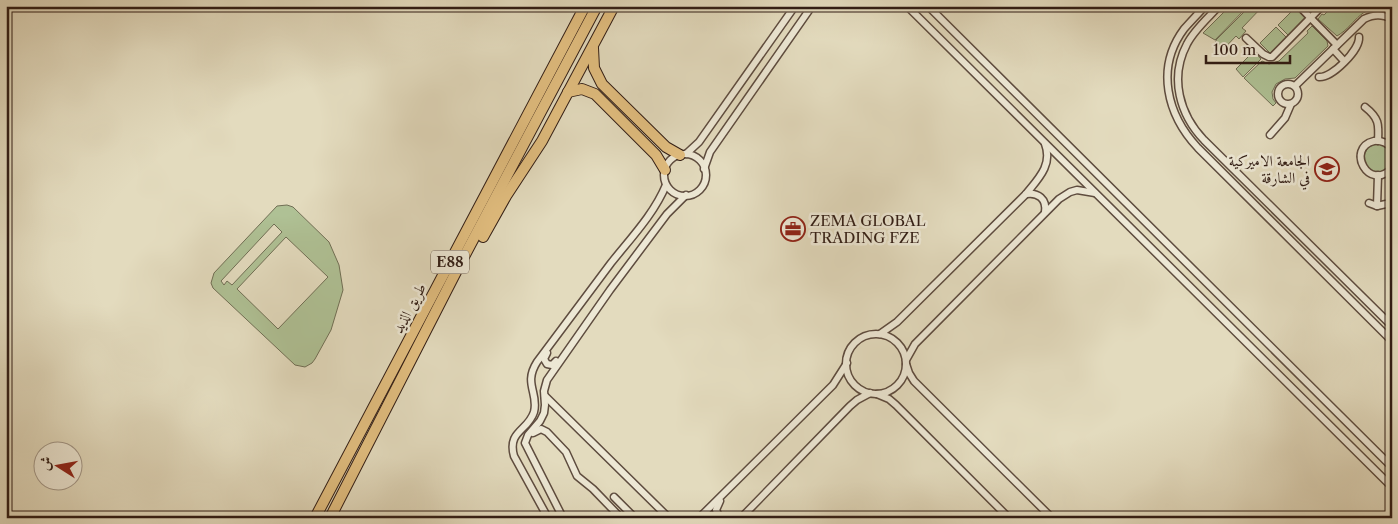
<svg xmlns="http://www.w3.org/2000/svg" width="1398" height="524" viewBox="0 0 1398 524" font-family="'Libre Caslon Text',Amiri,serif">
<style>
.green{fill:#afc195;stroke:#706f55;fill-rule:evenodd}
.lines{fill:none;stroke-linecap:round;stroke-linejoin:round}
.minor-casing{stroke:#5e4c3f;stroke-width:9}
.highway-casing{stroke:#311d15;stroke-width:12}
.minor{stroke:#ede8d5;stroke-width:6}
.highway{stroke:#e2be7f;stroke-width:10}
.labels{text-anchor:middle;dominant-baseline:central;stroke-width:5;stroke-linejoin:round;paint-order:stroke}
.shield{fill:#ede8d5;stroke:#695a4f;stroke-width:1}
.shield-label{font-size:14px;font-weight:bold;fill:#311d15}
.poi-label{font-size:15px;fill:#311d15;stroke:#ede8d5;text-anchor:end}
.street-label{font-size:15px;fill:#311d15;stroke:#ede8d5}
</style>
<rect width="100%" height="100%" fill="#e3dbbe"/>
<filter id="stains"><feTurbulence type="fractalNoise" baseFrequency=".004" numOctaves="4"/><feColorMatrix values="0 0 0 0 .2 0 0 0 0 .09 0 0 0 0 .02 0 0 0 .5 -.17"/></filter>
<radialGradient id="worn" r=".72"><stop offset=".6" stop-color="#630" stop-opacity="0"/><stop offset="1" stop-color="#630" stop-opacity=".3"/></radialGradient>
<g class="green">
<path d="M1230,6H1248L1215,40L1203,33Z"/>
<path d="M1250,6H1263L1242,28L1246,31L1239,39L1236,36L1219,54L1216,52V40Z"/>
<path d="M1333,6H1392V13C1360,0 1358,24 1337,36L1318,19L1322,14L1324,15Z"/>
<path d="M1295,8L1305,18L1288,35L1278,25Z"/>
<path d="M1312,26L1327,41L1328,46L1295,78L1285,79L1276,84L1272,92L1273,99L1276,103L1273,106L1244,78L1262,61L1269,64L1279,61L1308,33L1307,31Z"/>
<path d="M1276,27L1286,37L1270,53L1260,43Z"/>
<path d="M1254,51L1261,59L1243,77L1236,69Z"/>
<circle cx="1378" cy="158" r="14"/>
<path d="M287,205L293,207L329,242L339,265L343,290L331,330L315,359L312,363L305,367L295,365L213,288L211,283L214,273L277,206ZM274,224L282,232L232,285L227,281L224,285L221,281ZM286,237L328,277L278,329L237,289Z"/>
</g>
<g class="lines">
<defs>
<g id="minor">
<path d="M907,6L1392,487"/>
<path d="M928,6L1392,467"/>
<path d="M1205,6C1198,14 1191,21 1184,29C1155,68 1167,115 1198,148L1392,341"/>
<path d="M1219,6C1208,18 1194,30 1187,44C1169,78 1180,115 1204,140L1392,326"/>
<path d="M1299,6L1337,45"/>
<path d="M1246,38L1263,54L1269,57H1272L1322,6"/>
<path d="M1333,49L1344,61"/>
<path d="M1319,77C1332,78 1360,50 1359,37"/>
<circle cx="1288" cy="94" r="10"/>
<path d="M1295,86L1364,19C1374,14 1382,14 1392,19"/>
<path d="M1365,107C1379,118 1379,124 1378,141"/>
<path d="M1270,135L1285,118L1291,104"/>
<path d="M1392,148C1387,143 1382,140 1374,141C1345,148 1369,193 1392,168"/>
<path d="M686,154L699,142L795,6"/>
<circle cx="685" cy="175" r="21"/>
<path d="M704,169L710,152L812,6"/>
<path d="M1026,194C1038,192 1047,199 1045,212"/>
<path d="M1369,203L1377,206L1386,204"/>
<path d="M1377,206L1378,175"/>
<path d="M880,334L897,322L1026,194C1038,179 1053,165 1045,144"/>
<circle cx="876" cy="364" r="30"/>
<path d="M547,353L544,359L547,364L552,365L556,361"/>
<path d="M906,360L915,344L1059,199L1070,192L1077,190L1095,193"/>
<path d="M906,364L909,373L914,381L1052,518"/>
<path d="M877,394L889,399L896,405L1009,518"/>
<path d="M545,396L669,518"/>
<path d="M533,433L541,429L547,432L566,452L577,476L593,489L621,518"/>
<path d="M614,497L635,518"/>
<path d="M548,518L514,456C507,431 528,431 534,412C539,393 523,384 537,362C562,329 586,296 611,263C631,238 654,214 666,185"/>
<path d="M563,518L525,443L528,435L540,421L544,413L545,405L544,391L547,380L610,290L667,214L686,195"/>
<path d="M699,518L833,385L847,363"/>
<path d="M720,518L716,510L720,501"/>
<path d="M741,518L850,406L857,400L870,393"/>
</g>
<g id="highway">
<path d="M593,48L594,68L602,84L666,147L680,155"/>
<path d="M568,92L582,89L595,94L656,155L665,170"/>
<path d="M483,237L506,196L542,141L614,6"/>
<path d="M315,518L585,6"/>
<path d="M330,518L458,268L597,6"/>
</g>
</defs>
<use href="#minor" class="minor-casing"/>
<use href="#highway" class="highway-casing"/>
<use href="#minor" class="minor"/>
<use href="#highway" class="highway"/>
</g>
<defs>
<symbol id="university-ring" viewBox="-11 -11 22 22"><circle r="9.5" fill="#ede8d5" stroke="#8f2418" stroke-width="1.5"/><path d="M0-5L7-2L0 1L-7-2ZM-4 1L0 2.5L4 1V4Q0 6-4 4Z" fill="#8f2418"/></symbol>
<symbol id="office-ring" viewBox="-11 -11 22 22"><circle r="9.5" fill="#ede8d5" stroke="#8f2418" stroke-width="1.5"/><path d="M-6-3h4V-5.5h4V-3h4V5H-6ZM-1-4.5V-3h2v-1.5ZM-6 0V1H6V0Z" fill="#8f2418"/></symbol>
</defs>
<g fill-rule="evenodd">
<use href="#university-ring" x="1313" y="155" width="28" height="28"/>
<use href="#office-ring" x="779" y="215" width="28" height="28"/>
</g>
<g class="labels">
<rect class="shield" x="431" y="250.5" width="38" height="23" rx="4"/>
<g class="shield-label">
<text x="450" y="262">E88</text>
</g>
<g class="poi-label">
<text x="1310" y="160">الجامعة الاميركية<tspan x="1310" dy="17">في الشارقة</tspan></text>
<text x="810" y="220" text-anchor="start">ZEMA GLOBAL<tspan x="810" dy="17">TRADING FZE</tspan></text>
</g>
<g class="street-label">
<text transform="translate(409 308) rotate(-62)">طريق الذيد</text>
</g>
</g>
<rect width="1398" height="524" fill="none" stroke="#e3dbbe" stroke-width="25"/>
<rect x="8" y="8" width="1383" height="509" fill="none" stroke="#311d15" stroke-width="2.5"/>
<rect x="12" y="12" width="1373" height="499" fill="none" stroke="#311d15"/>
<g transform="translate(58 466) rotate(281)"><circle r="24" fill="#ede8d5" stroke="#a29788"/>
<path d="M0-4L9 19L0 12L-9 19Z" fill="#8f2418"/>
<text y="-8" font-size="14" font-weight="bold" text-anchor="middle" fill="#311d15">ش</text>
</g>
<path d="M1206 55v8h84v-8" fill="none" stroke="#311d15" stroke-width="2.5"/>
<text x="1213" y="55" font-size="15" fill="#311d15" stroke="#ede8d5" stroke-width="4" paint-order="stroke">100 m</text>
<rect width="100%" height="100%" filter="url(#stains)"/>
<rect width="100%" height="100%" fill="url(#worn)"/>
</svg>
